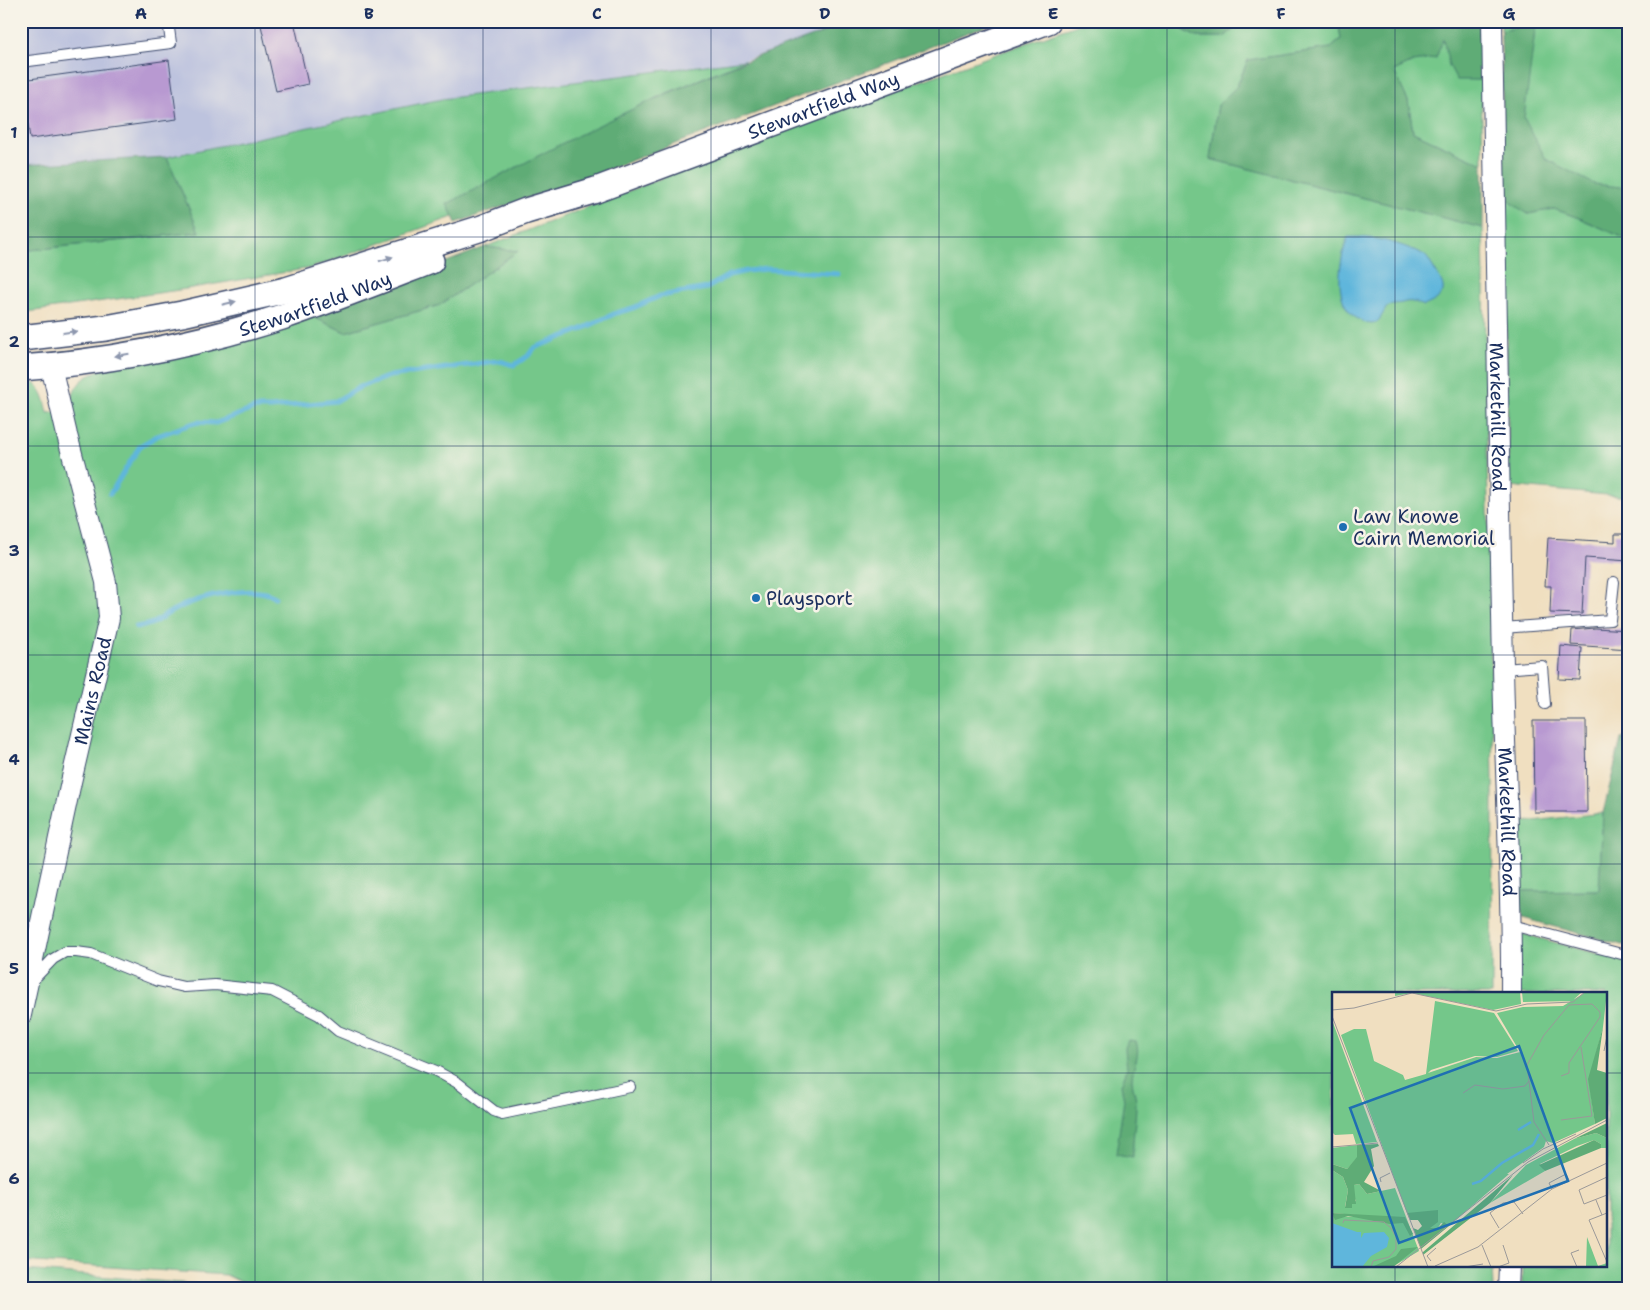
<svg xmlns="http://www.w3.org/2000/svg" width="1650" height="1310" viewBox="0 0 1650 1310" font-family="'Shantell Sans',sans-serif">
<style>
.industrial{fill:#bdc3de}
.green{fill:#74c78a;stroke:#487b74}
.forest{fill:#5fac76;stroke:#3d6e6a}
.water{fill:#5fb6dc;stroke:#3d729d}
.lines{fill:none;stroke-linecap:round;stroke-linejoin:round}
.stream{stroke:#5fb6dc;stroke-width:5}
.building{fill:#b899d1}
.service-casing{stroke:#3b496d;stroke-width:12}
.minor-casing{stroke:#3b496d;stroke-width:22}
.tertiary-casing{stroke:#3b496d;stroke-width:28}
.service{stroke:#fff;stroke-width:10}
.minor{stroke:#fff;stroke-width:20}
.tertiary{stroke:#fff;stroke-width:25}
.oneway{fill:#8d97ae}
.grid{fill:none;stroke:#1b2f5e;stroke-width:1;stroke-opacity:0.55}
.poi-dot{fill:#1f6fb2;stroke:#f7f3e8;stroke-width:2}
.labels{text-anchor:middle;dominant-baseline:central;stroke-width:5;stroke-linejoin:round;paint-order:stroke}
.street-label{font-size:19px;fill:#1b2f5e;stroke:#f7f3e8}
.poi-label{font-size:19px;fill:#1b2f5e;stroke:#f7f3e8;text-anchor:start}
.inset-river{fill:none;stroke:#5fb6dc;stroke-width:2.5}
.inset-road{fill:none;stroke:#9b9999;stroke-width:1}
.view{fill:#1f6fb2;fill-opacity:0.15;stroke:#1f6fb2;stroke-width:2.5}
.inset-edge{fill:none;stroke:#1b2f5e;stroke-width:2.5}
.neatline{fill:none;stroke:#1b2f5e;stroke-width:2}
.grid-label{font-size:16px;text-anchor:middle;font-weight:bold;fill:#1b2f5e}
</style>
<rect width="100%" height="100%" fill="#f7f3e8"/>
<filter id="ink" filterUnits="userSpaceOnUse"><feTurbulence type="fractalNoise" baseFrequency=".02" numOctaves="2"/><feDisplacementMap in="SourceGraphic" scale="10" xChannelSelector="R" yChannelSelector="G"/><feConvolveMatrix kernelMatrix="1 2 1 2 8 2 1 2 1" color-interpolation-filters="sRGB"/></filter>
<filter id="wash" filterUnits="userSpaceOnUse"><feTurbulence type="fractalNoise" baseFrequency=".0096" numOctaves="4" result="noise"/><feDisplacementMap in="SourceGraphic" scale="20" xChannelSelector="R" yChannelSelector="G"/><feGaussianBlur stdDeviation="1.12" result="paint"/><feColorMatrix in="noise" values="0 0 0 0 0 0 0 0 0 0 0 0 0 0 0 0 0 1.4 0 .05"/><feComposite in="paint" operator="in"/></filter>
<g filter="url(#wash)">
<rect width="100%" height="100%" fill="#f0dfc0"/>
<path class="industrial" d="M21,21H859L745,60L442,99L167,157L21,165Z"/>
<g class="green">
<path d="M1088,21H1175L1176,26L1196,37H1224L1244,21H1323L1339,27L1341,39L1331,48L1248,60L1237,86L1218,105L1210,159L1483,228L1493,784L1492,994H1334V1266H1492L1493,1289H256L226,1275L21,1261V378C41,383 44,394 48,413L70,410C73,387 79,379 100,370L309,315L345,332L440,305L518,251L485,247L798,125Z"/>
<path d="M1501,21H1629V232L1505,190L1528,214L1554,209L1579,218L1629,240V497L1509,486Z"/>
<path d="M1443,37L1449,65L1457,79L1481,80L1483,164L1413,132L1408,101L1393,71L1413,62L1436,58Z"/>
<path d="M745,60L662,95L562,144L448,204L453,217L311,268L186,289L21,313V251L199,232L167,157L442,99Z"/>
<path d="M1603,813L1599,890L1517,891L1515,823Z"/>
<path d="M1519,933L1629,962V1289H1522V1266H1606V994H1519Z"/>
<path d="M24,1270L230,1287L234,1289H28Z"/>
</g>
<g class="forest">
<path d="M855,21H998L588,177L456,223L447,204C519,166 590,127 664,95C726,67 790,44 855,21Z"/>
<path d="M1175,21H1244L1224,37H1196L1176,25Z"/>
<path d="M1323,21H1479L1481,80H1457L1449,65L1443,39L1436,58L1413,62L1394,71L1408,101L1413,132L1483,164V228L1210,159L1218,105L1237,86L1248,60L1331,48L1341,39L1339,27Z"/>
<path d="M1536,23L1524,118L1546,159L1594,184L1629,188V240L1579,218L1554,209L1528,214L1511,203L1504,189L1501,31Z"/>
<path d="M167,157L199,232L21,251V165Z"/>
<path d="M485,247L518,251L440,305L345,332L309,315Z"/>
<path d="M1629,733V947L1523,918L1517,891L1599,890L1603,813L1621,739Z"/>
<path d="M1128,1040L1136,1041C1141,1056 1133,1064 1132,1079C1132,1087 1136,1094 1136,1102C1136,1121 1132,1138 1133,1157L1116,1154L1124,1100L1121,1085L1127,1069L1125,1048Z"/>
</g>
<path class="water" d="M1348,237C1374,236 1399,243 1423,254C1428,257 1431,264 1434,269C1448,289 1447,296 1424,306C1420,305 1417,302 1413,302C1409,301 1405,302 1402,303C1397,304 1391,303 1387,307C1383,312 1380,323 1372,324C1367,324 1362,321 1358,319C1332,304 1339,260 1348,237Z"/>
<g class="lines">
<g class="stream">
<path d="M110,494L140,446L157,436L191,424L198,422L216,423L256,408H271L336,401L360,387L390,376L496,361C503,360 507,364 514,365L528,356L534,348L580,330L616,313L633,308L660,296L707,288L729,275L747,271L766,269L839,274"/>
<path d="M136,627C154,626 159,618 174,610C196,598 252,583 275,597"/>
</g>
</g>
<g id="blocks">
<g class="building">
<path d="M260,21H294L308,84L276,91Z"/>
<path d="M169,60L177,119L30,139L22,80Z"/>
<path d="M1615,534H1629V561L1585,558L1582,614L1550,613L1551,586H1545L1548,538L1615,542Z"/>
<path d="M1595,628L1629,630V649L1571,645L1572,630Z"/>
<path d="M1561,646L1582,648L1580,680L1559,679Z"/>
<path d="M1533,721H1586L1587,812H1534Z"/>
</g>
</g>
</g>
<g filter="url(#ink)">
<use href="#blocks" fill-opacity="0" stroke="#3b496d" stroke-width="1"/>
<g class="lines">
<defs>
<g id="service">
<path d="M21,62L171,43L168,21"/>
<path d="M1503,628L1610,620L1614,582"/>
<path d="M1503,669L1542,666L1545,704"/>
<path d="M1512,925L1629,956"/>
<path d="M32,981L53,959L65,952H76L91,954L158,981L184,987L215,985L272,991L319,1015L338,1031L436,1071L458,1083L494,1111L502,1114L630,1087"/>
</g>
<g id="minor">
<path id="s1" d="M1492,21C1494,236 1499,451 1503,666C1505,776 1512,884 1511,994"/>
<path id="s2" d="M21,1015L71,782L109,618L106,582L67,435L51,366"/>
<path d="M1508,1289L1509,1266"/>
</g>
<g id="tertiary">
<path id="s3" d="M21,338L106,328L182,314L286,290L482,228L526,211L596,190L1048,21"/>
<path id="s4" d="M21,368C109,362 198,344 282,317C332,300 382,280 431,261"/>
</g>
</defs>
<use href="#service" class="service-casing"/>
<use href="#minor" class="minor-casing"/>
<use href="#tertiary" class="tertiary-casing"/>
<use href="#service" class="service"/>
<use href="#minor" class="minor"/>
<use href="#tertiary" class="tertiary"/>
</g>
<defs><path id="oneway-solid" d="M-6-.8H1V-3.2L6.5 0L1 3.2V.8H-6Z" transform="scale(1.25)"/></defs>
<g class="oneway">
<use href="#oneway-solid" transform="translate(386 259) rotate(-18)"/>
<use href="#oneway-solid" transform="translate(229 303) rotate(-13)"/>
<use href="#oneway-solid" transform="translate(70 332) rotate(-7)"/>
<use href="#oneway-solid" transform="translate(122 355) rotate(171)"/>
</g>
</g>
<path class="grid" d="M255,21V1289M483,21V1289M711,21V1289M939,21V1289M1167,21V1289M1395,21V994M21,237H1629M21,446H1629M21,655H1629M21,864H1629M21,1073H1334M1606,1073H1629M1395,1266V1289"/>
<g class="poi-dot">
<circle cx="1343" cy="527" r="5"/>
<circle cx="756" cy="598" r="5"/>
</g>
<g class="labels">
<g class="street-label">
<text stroke="none"><textPath href="#s3" startOffset="838">Stewartfield Way</textPath></text>
<text stroke="none"><textPath href="#s4" startOffset="302">Stewartfield Way</textPath></text>
<text stroke="none"><textPath href="#s1" startOffset="396">Markethill Road</textPath></text>
<text stroke="none"><textPath href="#s2" startOffset="332">Mains Road</textPath></text>
<text stroke="none"><textPath href="#s1" startOffset="801">Markethill Road</textPath></text>
</g>
<g class="poi-label">
<text x="1353" y="516">Law Knowe<tspan x="1353" dy="22">Cairn Memorial</tspan></text>
<text x="766" y="598">Playsport</text>
</g>
</g>
<g transform="translate(1332 992)">
<rect width="275" height="275" fill="#f0dfc0"/>
<path d="M63,0H188L189,12L161,18L80,1L63,4ZM190,0H250L240,9L191,10ZM254,0H275L271,35L257,88L263,132L221,151L214,149L212,155L175,182H177L117,234L109,231L106,236H98L75,221L9,43L22,37H34L42,69L71,83L73,88L94,82L103,9L162,21L186,59L165,65L143,64L99,78L96,81L144,65L165,66L188,60L165,21L191,15L231,14ZM0,28L7,47L45,150L24,152L21,142L3,143L0,140ZM264,141L275,146V156H269V152L262,148L245,154L208,172L213,179L158,211L194,173L242,147ZM25,153L26,165L15,177L0,172V156ZM0,178L11,185L16,198L13,215L24,209L20,201L22,193L27,192L35,202L63,196L87,259L60,275H0V224L61,226L0,221ZM255,245L266,274L275,271V275H254Z" fill="#74c78a"/>
<path d="M271,35L265,78L275,81V126L263,132L256,87ZM275,131V146L264,141L242,147ZM262,148L269,152V156L213,179L207,173ZM46,152L47,154L39,157L42,174L32,190L49,199L35,202L27,192L22,193L24,212H20V216H13L16,198L11,185L0,178V172L15,177L25,165V153ZM181,183L158,211L91,263V260ZM106,218V230L98,236H106L112,230L117,234L89,257L81,236L86,238L90,234L86,228H78L75,221ZM0,221L73,225L81,242L78,244L71,231L58,232L16,224L3,228ZM86,255L61,275L42,274L64,264L69,257Z" fill="#5fac76"/>
<path d="M0,231L25,240L24,245L25,240H29V246L32,241L52,240L57,246L55,255L39,264L30,275H0Z" fill="#5fb6dc"/>
<path class="inset-river" d="M186,138L199,130M140,192L149,189L170,171L201,153L207,142"/>
<path class="inset-road" d="M0,18L22,16L80,1L164,19L195,12L241,10L253,0M0,24L96,275M272,59L275,44M131,101L143,93L171,97L193,94L197,89M229,128L260,124L249,55M217,153L202,130L195,73L212,43L237,13L260,12L268,20V25L237,71V81L229,84M0,155L46,151M191,171L211,157L244,142M275,185L247,198L252,212L275,203M49,190L48,186L58,181M220,197L217,191L234,182L237,188M264,208L270,223M275,221L257,228L275,270M11,231L12,228L52,230L59,236L64,245V257L57,265L41,269L39,275M167,236L158,221L171,211L182,210L191,222M150,253L159,275M99,269L95,264L104,256M103,274L146,255L220,197L275,171M64,275L196,170L275,128M133,275L151,272M166,275L177,271L171,253M245,275L239,261L247,258"/>
<path class="view" d="M187,54L236,189L67,251L18,116Z"/>
<rect width="275" height="275" class="inset-edge"/>
</g>
<rect width="1650" height="1310" fill="none" stroke="#f7f3e8" stroke-width="55"/>
<rect x="28" y="28" width="1594" height="1254" class="neatline"/>
<g class="grid-label">
<text x="141" y="19">A</text>
<text x="369" y="19">B</text>
<text x="597" y="19">C</text>
<text x="825" y="19">D</text>
<text x="1053" y="19">E</text>
<text x="1281" y="19">F</text>
<text x="1509" y="19">G</text>
<text x="14" y="138">1</text>
<text x="14" y="347">2</text>
<text x="14" y="556">3</text>
<text x="14" y="765">4</text>
<text x="14" y="974">5</text>
<text x="14" y="1184">6</text>
</g>
</svg>
